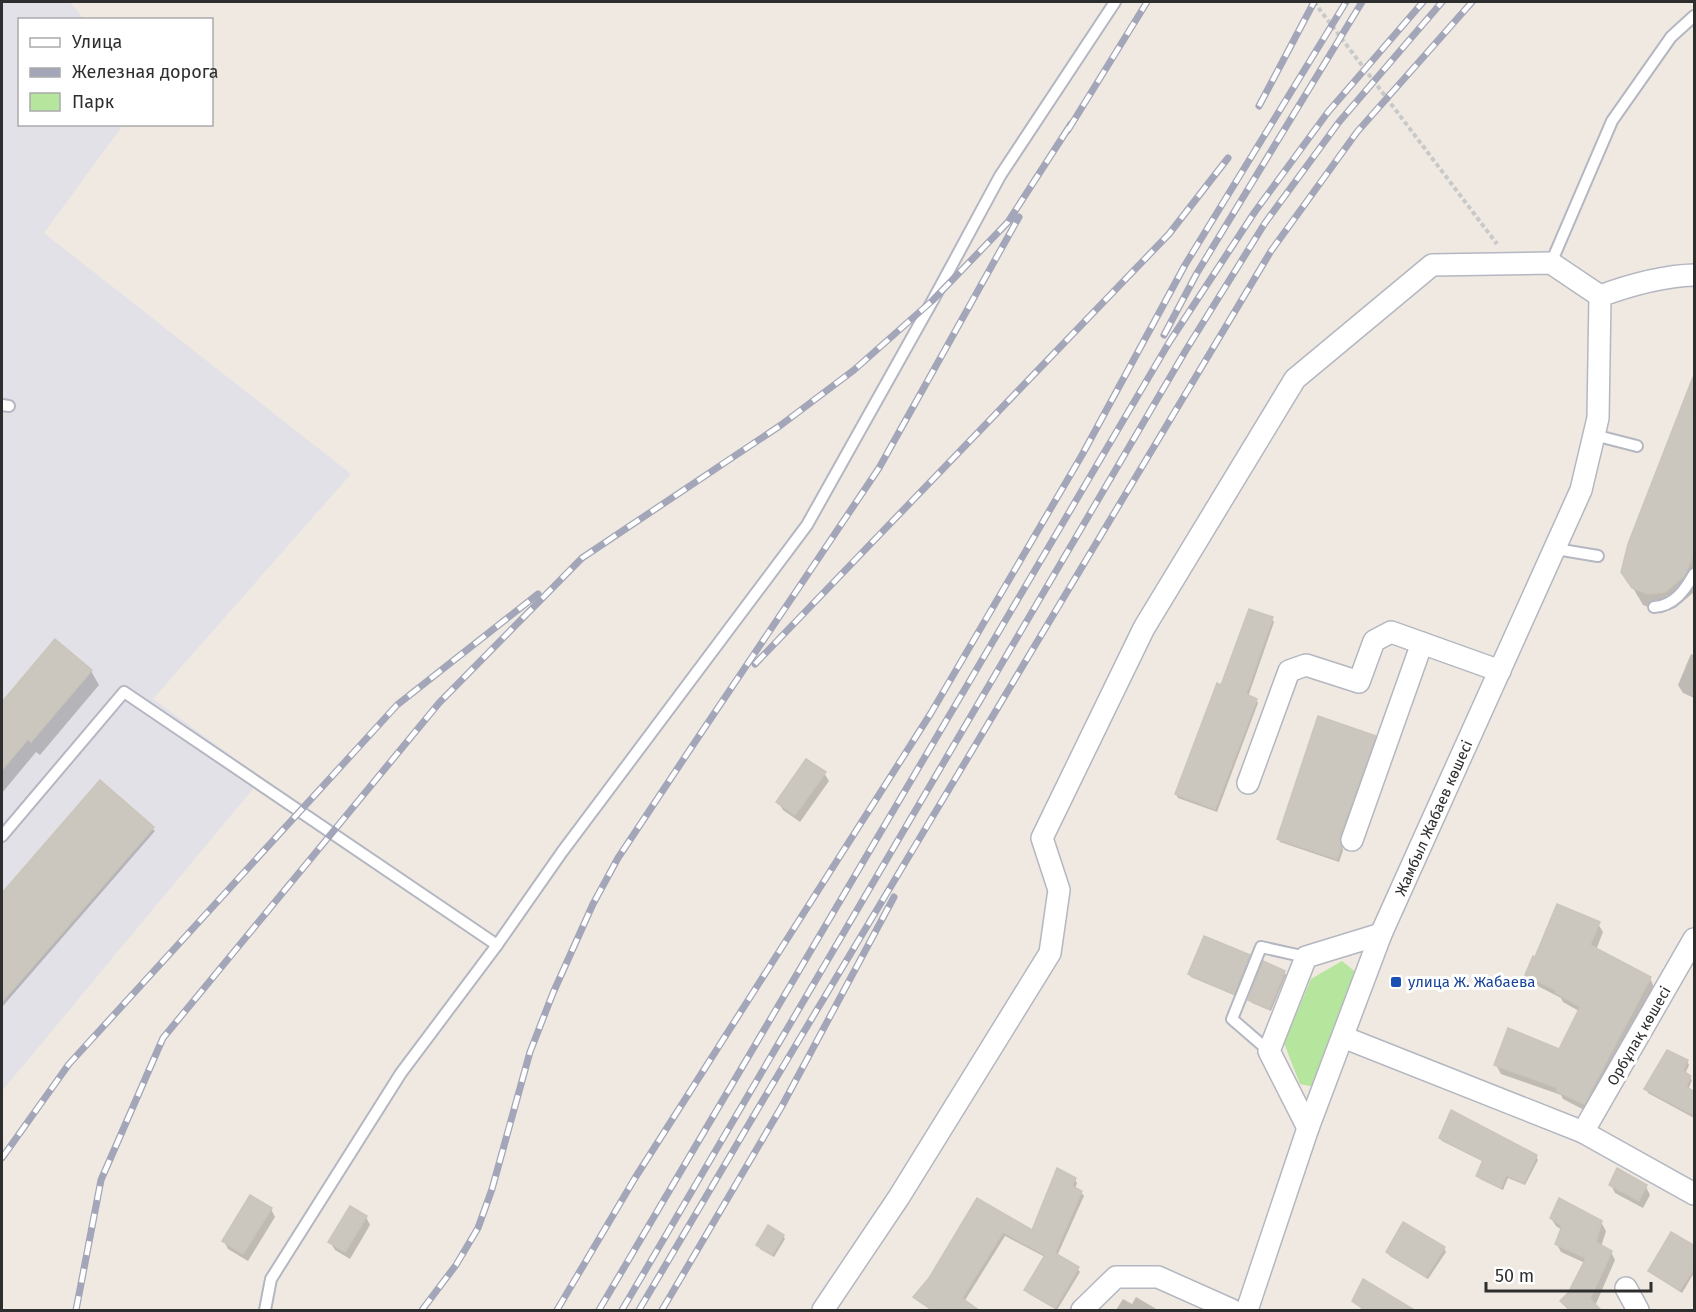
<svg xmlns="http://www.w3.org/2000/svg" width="1696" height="1312" viewBox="0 0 1696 1312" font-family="'Fira Sans',sans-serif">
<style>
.industrial{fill:#e3e1e8}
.green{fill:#b6e59e}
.shadow{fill:#0003}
.building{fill:#cbc7bf;stroke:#cbc5ba;stroke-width:1.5}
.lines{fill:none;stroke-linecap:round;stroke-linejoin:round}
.service-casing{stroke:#b4b7c1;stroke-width:14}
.minor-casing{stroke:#b4b7c1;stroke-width:24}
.path{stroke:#c9c9c9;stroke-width:4;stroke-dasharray:4.5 3;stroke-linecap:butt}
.service{stroke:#fff;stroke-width:10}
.minor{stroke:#fff;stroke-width:21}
.rail-casing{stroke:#a3a6b8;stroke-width:7}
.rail{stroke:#fff;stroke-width:4.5;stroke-dasharray:14;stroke-linecap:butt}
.transit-dot{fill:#1a4fb4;stroke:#fff;stroke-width:2}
.labels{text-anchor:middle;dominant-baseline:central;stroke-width:6;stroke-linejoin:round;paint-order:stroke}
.street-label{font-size:15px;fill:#2e2e2e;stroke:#fff}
.transit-label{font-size:15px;fill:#164399;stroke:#fff;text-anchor:start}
</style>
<rect width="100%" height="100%" fill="#efe9e1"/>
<path class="industrial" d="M2,2H70L84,19L20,20V124L123,125L44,233L351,474L153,699L262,778L2,1091Z"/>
<path class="green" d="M1342,961L1358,974L1315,1087L1300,1084L1284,1043L1311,979Z"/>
<g class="shadow">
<path d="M1689,392L1694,393V589L1693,593L1675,608L1658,611L1643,605L1623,571Z"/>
<path d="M1272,619L1274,622L1248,697L1256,700L1258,703L1217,812L1178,798L1176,794L1222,687Z"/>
<path d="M55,641L91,671L99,685L40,755L36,752L2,793V704Z"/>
<path d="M1691,654L1694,655V698L1683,693L1678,685Z"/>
<path d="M1374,737L1376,741L1341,840L1343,851L1339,862L1280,842L1278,838Z"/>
<path d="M824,773L829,781L800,822L783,810L778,802Z"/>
<path d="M100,782L155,831L2,1007V896Z"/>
<path d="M1598,924L1603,932L1596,950L1650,978L1654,987L1588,1112L1563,1099L1561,1095L1501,1074L1496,1065L1560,1051L1579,1011L1563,1002L1561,998L1532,983L1527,975Z"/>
<path d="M1249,956L1251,960L1236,996L1191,977L1189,974Z"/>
<path d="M1284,972L1286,975L1271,1011L1252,1003L1250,999Z"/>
<path d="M1687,1061L1689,1065L1685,1074L1692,1080L1688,1090L1694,1093V1118L1648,1093L1646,1089Z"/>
<path d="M1440,1138L1536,1156L1538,1160L1525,1185L1508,1178L1503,1190L1480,1179L1478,1176L1484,1162L1442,1141Z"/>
<path d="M1075,1179L1077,1183L1075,1189L1081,1192L1084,1196L1057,1256L1077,1268L1080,1272L1057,1310L1029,1294L1026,1290L1045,1257L1005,1236L964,1302L977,1310H931L918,1301L915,1297L930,1279L978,1200L1033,1232Z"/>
<path d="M1611,1185L1646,1187L1650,1195L1643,1208L1615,1193Z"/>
<path d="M271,1209L275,1217L248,1261L228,1249L224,1241Z"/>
<path d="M366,1217L370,1225L350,1259L335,1250L330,1242Z"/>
<path d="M1551,1218L1601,1222L1606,1231L1601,1247L1611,1252L1615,1260L1595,1306L1600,1310H1568L1562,1301L1569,1294L1585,1263L1561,1252L1556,1243L1562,1230L1556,1226Z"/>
<path d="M783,1236L785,1239L774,1257L760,1249L758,1245Z"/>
<path d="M1444,1248L1446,1252L1428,1279L1390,1256L1388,1252Z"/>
<path d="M1694,1248V1273L1682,1293L1652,1274L1650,1271Z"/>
<path d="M1136,1297L1158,1310H1116L1123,1299L1132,1304Z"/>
</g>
<g class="building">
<path d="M1693,377L1695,552L1684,576L1665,592L1648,594L1632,588L1621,572L1628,544Z"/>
<path d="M1249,609L1273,617L1246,694L1257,699L1215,809L1175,794L1217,683L1221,685Z"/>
<path d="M55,639L92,670L31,742L28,739L2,770V702Z"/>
<path d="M1318,716L1376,736L1340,836L1341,847L1337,859L1277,839Z"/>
<path d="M806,759L826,772L795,815L776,802Z"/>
<path d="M100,780L154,827L2,1002V893Z"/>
<path d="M1557,904L1600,922L1590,945L1651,977L1584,1104L1556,1091L1558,1088L1494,1065L1508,1028L1559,1049L1580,1007L1556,993L1557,991L1525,975L1533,956L1535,957Z"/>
<path d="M1204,936L1250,955L1234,994L1188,974Z"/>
<path d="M1263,961L1285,971L1269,1009L1248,1000Z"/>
<path d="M1667,1050L1688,1060L1683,1071L1691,1076L1686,1087L1695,1092V1116L1644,1089Z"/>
<path d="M1451,1110L1537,1155L1524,1183L1506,1175L1501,1188L1476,1176L1483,1160L1439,1138Z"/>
<path d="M1057,1168L1076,1178L1072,1186L1082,1191L1055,1253L1079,1267L1055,1308L1024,1290L1045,1255L1003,1232L962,1298L980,1311H934L913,1297L929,1278L977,1198L1032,1230Z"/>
<path d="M1617,1168L1647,1185L1639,1201L1609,1185Z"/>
<path d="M250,1195L272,1208L243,1254L222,1241Z"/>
<path d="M1559,1198L1602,1221L1596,1242L1612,1251L1590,1299L1602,1311H1571L1560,1301L1568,1293L1586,1258L1555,1244L1562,1226L1550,1218Z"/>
<path d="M350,1206L367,1216L345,1252L328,1242Z"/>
<path d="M1403,1222L1445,1247L1426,1277L1386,1252Z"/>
<path d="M768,1225L784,1235L772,1255L756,1245Z"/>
<path d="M1671,1232L1695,1246V1267L1680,1290L1648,1271Z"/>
<path d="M1363,1279L1416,1311H1366L1352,1301Z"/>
</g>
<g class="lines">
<defs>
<g id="service">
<path d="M1551,263L1612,121L1671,37L1694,16"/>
<path d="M2,405L9,406"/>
<path d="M1594,435L1637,446"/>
<path d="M1556,549L1598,556"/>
<path d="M1654,607C1674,606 1685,590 1694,574"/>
<path d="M2,836L124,692L497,945"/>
<path d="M1269,1051L1232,1019L1261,947L1306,957"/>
<path d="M265,1310L271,1279L401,1073L497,945L562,852L807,525L933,300L1000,176L1115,2"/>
</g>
<g id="minor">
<path d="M1248,783L1289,671L1306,665L1359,682L1374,641L1391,632L1500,671"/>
<path d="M1352,840L1422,643"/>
<path d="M1343,1037L1583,1132L1694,1194"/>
<path d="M1308,1128L1269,1051L1306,957L1381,934"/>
<path d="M1583,1132L1694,939"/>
<path d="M1626,1288L1638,1310"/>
<path d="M823,1310L899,1197L1050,953L1059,890L1042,838L1144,628L1295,379L1432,265L1551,263L1600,296"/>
<path d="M1082,1310L1116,1277H1158L1232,1310"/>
<path d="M1247,1310L1308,1128L1381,934L1581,490L1598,418L1600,296C1630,285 1662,276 1694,275"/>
</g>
</defs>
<use href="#service" class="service-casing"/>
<use href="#minor" class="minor-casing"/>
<path class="path" d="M1314,2L1497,244"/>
<use href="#service" class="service"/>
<use href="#minor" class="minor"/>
<defs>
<g id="rail">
<path d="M1259,106L1314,2"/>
<path d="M1068,130L1147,2"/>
<path d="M1164,335L1197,273L1362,2"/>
<path d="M755,664L1169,234L1228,158"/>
<path d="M2,1158L69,1064L397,705L538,594"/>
<path d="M76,1310L101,1180L163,1038L439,703L582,558L781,425L854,370L933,300L1008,222L1071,124"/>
<path d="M422,1310L456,1265L478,1228L492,1189L530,1052L553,993L593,904L618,858L693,745L879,468L1019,217"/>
<path d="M557,1310L635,1178L931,713L1082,455L1185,265L1346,2"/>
<path d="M599,1310L1170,341L1254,213L1328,112L1423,2"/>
<path d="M622,1310L1186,350L1265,223L1339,122L1442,2"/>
<path d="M639,1310L769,1090L1271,251L1357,132L1472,2"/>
<path d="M662,1310L782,1106L894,897"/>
</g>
</defs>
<use href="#rail" class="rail-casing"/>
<use href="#rail" class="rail"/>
</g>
<rect class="transit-dot" x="1390" y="976" width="12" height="12" rx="3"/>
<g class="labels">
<g class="street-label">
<text transform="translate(1434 818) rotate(-66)">Жамбыл Жабаев көшесі</text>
<text transform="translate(1639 1036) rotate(-60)">Орбұлақ көшесі</text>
</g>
<g class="transit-label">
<text x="1408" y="982">улица Ж. Жабаева</text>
</g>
</g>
<rect width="1696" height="1312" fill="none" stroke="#2e2e2e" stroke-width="6"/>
<rect x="18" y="18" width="195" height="108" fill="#ffffff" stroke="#ababab" stroke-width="1.5"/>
<rect x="30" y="38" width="30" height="9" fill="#ffffff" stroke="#ababab" stroke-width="1.5"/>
<text x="72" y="48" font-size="18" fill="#2e2e2e">Улица</text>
<rect x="30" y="68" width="30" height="9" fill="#a3a6b8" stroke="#ababab" stroke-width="1.5"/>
<text x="72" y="78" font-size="18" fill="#2e2e2e">Железная дорога</text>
<rect x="30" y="93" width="30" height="18" fill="#b6e59e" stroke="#ababab" stroke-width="1.5"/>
<text x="72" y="108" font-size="18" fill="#2e2e2e">Парк</text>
<path d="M1486 1282v9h165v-9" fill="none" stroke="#2e2e2e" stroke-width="3"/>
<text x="1495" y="1282" font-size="18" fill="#2e2e2e" stroke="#ffffff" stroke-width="4.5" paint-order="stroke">50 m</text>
</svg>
